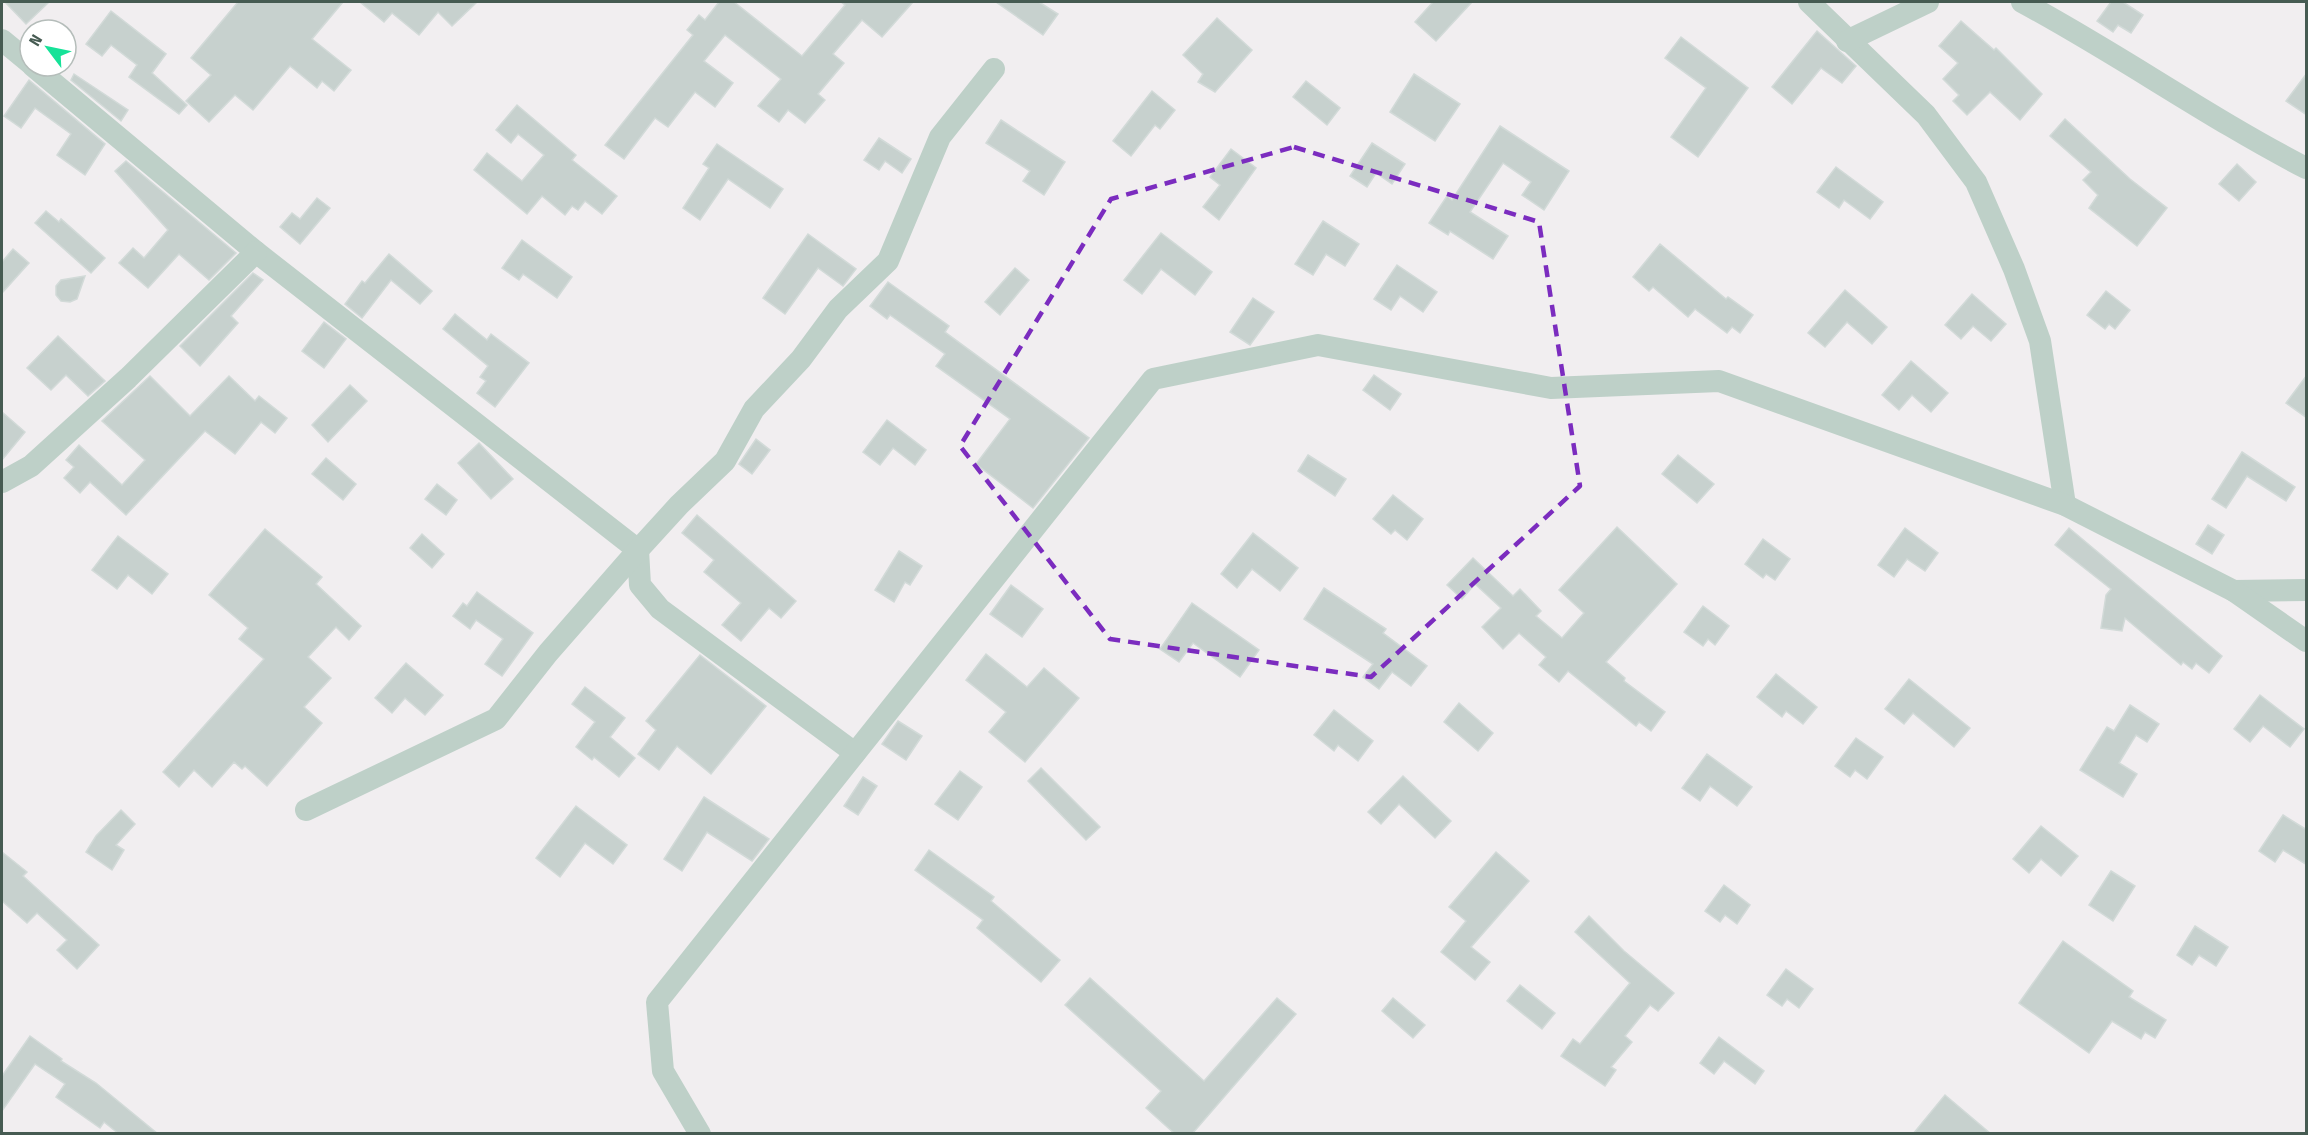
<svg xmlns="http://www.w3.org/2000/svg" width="2308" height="1135" viewBox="0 0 2308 1135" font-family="'Fira Sans Condensed',sans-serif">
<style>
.building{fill:#c7d1ce;stroke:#d2dad8;stroke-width:1.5}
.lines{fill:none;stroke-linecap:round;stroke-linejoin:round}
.minor{stroke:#bed0c8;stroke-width:22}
.marked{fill:none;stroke:#7b2cbf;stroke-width:4.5;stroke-dasharray:12 8;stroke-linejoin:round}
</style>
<rect width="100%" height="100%" fill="#f1eef0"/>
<g class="building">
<path d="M5,2H49L26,24Z"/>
<path d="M238,2H343L312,39L351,70L334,91L322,81L317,88L290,66L253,110L235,95L209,122L186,101L211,75L191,58Z"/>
<path d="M360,2H477L452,26L438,12L419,35L392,13L384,22Z"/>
<path d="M719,2H734L802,56L845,5L841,2H913L882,37L862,20L833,54L844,63L818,94L825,100L805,123L788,110L779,122L758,106L781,79L725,35L704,61L733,83L715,107L695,92L668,127L655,118L624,159L605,145L693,35L687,30L699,15L705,20Z"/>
<path d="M996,2H1039L1058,14L1043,35Z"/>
<path d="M1433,2H1472L1436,41L1415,22Z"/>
<path d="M2111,2H2123L2143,15L2131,33L2118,25L2113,32L2097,21Z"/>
<path d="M111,11L166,54L152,73L187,105L179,114L129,77L137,65L111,45L102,56L86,44Z"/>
<path d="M1217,18L1252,50L1215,92L1198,82L1203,74L1183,55Z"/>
<path d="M1961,21L1994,50L1996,48L2042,94L2020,120L1990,92L1967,115L1953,101L1959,95L1943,79L1958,63L1939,46Z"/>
<path d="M1817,31L1856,66L1842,83L1821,68L1792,104L1772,87Z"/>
<path d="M1681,37L1748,88L1698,157L1671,137L1706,88L1665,58Z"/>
<path d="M2307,73V115L2286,101Z"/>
<path d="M74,74L128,110L121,121L71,80Z"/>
<path d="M1414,74L1460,104L1435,141L1390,112Z"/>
<path d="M29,80L105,144L85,175L57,155L71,134L35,108L21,128L4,116Z"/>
<path d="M1306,81L1340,108L1327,125L1293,97Z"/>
<path d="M1152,91L1175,110L1160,129L1155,125L1131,156L1113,141Z"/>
<path d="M517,105L576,155L572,160L617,196L602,214L585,201L578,210L572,206L565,215L542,196L527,214L474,170L487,153L522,181L544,155L518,134L511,143L496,130Z"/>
<path d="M2065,119L2130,179L2167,208L2137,246L2089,208L2098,195L2083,180L2091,172L2050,136Z"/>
<path d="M1001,120L1065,162L1044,195L1023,181L1030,171L986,143Z"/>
<path d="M1500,126L1569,171L1544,210L1522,195L1531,182L1503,163L1470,212L1508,236L1493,259L1450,231L1448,235L1429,223L1447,196L1452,200Z"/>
<path d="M879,138L911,159L902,173L885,161L879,170L864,160Z"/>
<path d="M1372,143L1405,164L1392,184L1376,173L1367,187L1350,176Z"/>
<path d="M717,144L783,189L770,208L728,179L700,220L683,208L709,168L703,164Z"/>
<path d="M1231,149L1256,168L1219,220L1203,207L1220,185L1210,177Z"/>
<path d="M126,161L236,253L209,280L179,254L148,288L119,263L133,248L144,258L168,230L115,171Z"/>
<path d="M2237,164L2256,182L2239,201L2219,184Z"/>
<path d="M1836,167L1883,202L1870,219L1844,200L1839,208L1817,192Z"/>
<path d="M317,198L330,208L300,244L280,227L292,213L300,219Z"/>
<path d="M46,211L59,222L61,219L105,258L91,273L35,223Z"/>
<path d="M1323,221L1359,244L1345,266L1326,254L1313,275L1295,264Z"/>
<path d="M1161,233L1212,272L1195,295L1161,269L1142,294L1124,280Z"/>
<path d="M808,234L856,269L843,286L818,268L785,314L763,298Z"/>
<path d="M522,240L572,277L557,298L523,274L519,280L502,268Z"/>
<path d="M1660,244L1726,299L1728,297L1753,315L1740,333L1732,327L1727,333L1695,309L1688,317L1653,287L1649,291L1633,277Z"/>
<path d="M13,249L29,263L2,293V262Z"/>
<path d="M389,254L432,291L420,304L391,280L362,318L345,304L362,281L365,283Z"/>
<path d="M1397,265L1437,292L1423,312L1400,296L1391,310L1374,299Z"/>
<path d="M1015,268L1029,280L1000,315L985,302Z"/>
<path d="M253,273L263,280L231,316L238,323L200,366L180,346Z"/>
<path d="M85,276L77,299L70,302L61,301L56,295V286L61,280Z"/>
<path d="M888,282L949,326L945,332L1089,438L1033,508L976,464L1010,419L936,366L945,354L890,315L887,319L870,306Z"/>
<path d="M1845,290L1887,327L1872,344L1847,322L1825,347L1808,333Z"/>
<path d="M2106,291L2130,310L2115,329L2109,324L2105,329L2087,315Z"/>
<path d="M1972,294L2006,324L1991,341L1973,326L1961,339L1945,325Z"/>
<path d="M1253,298L1274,312L1250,345L1230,332Z"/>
<path d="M455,314L487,340L491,334L529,363L495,407L477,393L486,381L480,377L488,366L443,329Z"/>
<path d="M324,322L346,339L324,368L302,351Z"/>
<path d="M58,336L105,381L88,396L66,375L51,390L27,368Z"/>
<path d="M1911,361L1948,393L1931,412L1912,395L1899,410L1882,395Z"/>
<path d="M1374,375L1401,394L1390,410L1363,390Z"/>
<path d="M2307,375V418L2286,403Z"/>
<path d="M150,376L190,416L229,376L255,401L259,396L287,418L275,433L261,422L235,454L205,431L126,515L90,482L80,493L64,478L74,467L66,460L79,445L122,485L145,460L102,421Z"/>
<path d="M350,385L367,401L328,442L312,425Z"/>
<path d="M2,412L25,432L2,460Z"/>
<path d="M887,420L926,450L915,465L893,448L880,465L863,452Z"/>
<path d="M756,439L770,450L752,474L739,464Z"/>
<path d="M479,443L513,479L491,499L458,463Z"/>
<path d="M2242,452L2295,487L2286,501L2247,476L2226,508L2212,499Z"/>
<path d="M1308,455L1346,479L1335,496L1298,471Z"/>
<path d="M1678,455L1714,484L1697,503L1662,474Z"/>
<path d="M326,458L356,484L343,500L312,474Z"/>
<path d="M437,484L457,500L446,515L425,499Z"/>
<path d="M1393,495L1423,519L1407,540L1395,530L1391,534L1373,519Z"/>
<path d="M697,515L796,601L781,618L769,608L741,641L722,625L741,603L704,572L714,560L682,533Z"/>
<path d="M2208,525L2224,535L2212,554L2196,544Z"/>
<path d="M1617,527L1677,584L1606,662L1625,678L1624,681L1665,712L1651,731L1639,722L1636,726L1568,671L1559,682L1539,665L1546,657L1519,633L1503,649L1482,627L1501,608L1475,584L1462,599L1447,585L1473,558L1513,596L1520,589L1541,611L1536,616L1562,638L1584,613L1559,590Z"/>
<path d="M1905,528L1938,553L1925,571L1907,559L1894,577L1878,565Z"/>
<path d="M2069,528L2222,656L2209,673L2196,663L2192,669L2183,662L2181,665L2125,618L2122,631L2101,628L2106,595L2111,589L2055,545Z"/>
<path d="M265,529L322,577L316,584L361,626L349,640L336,627L308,657L331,678L304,707L322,723L267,786L245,766L242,769L234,762L212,787L194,770L179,787L163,772L264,659L239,639L248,628L209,595Z"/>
<path d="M1253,533L1298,568L1280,591L1252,569L1237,588L1221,574Z"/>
<path d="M422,534L444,554L432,568L410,548Z"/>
<path d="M118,536L168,574L152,594L128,575L117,589L92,570Z"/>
<path d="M1763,539L1790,559L1775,580L1766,574L1763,578L1745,564Z"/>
<path d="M899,551L922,566L910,585L905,582L894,602L875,590Z"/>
<path d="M1011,585L1043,609L1022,637L990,614Z"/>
<path d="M1324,588L1386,629L1383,633L1427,666L1411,686L1392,672L1379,689L1363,677L1373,664L1304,619Z"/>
<path d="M477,592L533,633L502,676L485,664L503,639L476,620L470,629L453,616L463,603L467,606Z"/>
<path d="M1192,603L1259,650L1240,677L1193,643L1179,662L1160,649Z"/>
<path d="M1703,606L1729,626L1715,645L1708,639L1703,646L1684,632Z"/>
<path d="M986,654L1027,687L1044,668L1079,698L1025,762L989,732L1006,712L966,680Z"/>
<path d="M700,655L766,706L711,774L677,746L659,770L638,754L656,730L646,721Z"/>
<path d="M406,663L443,695L425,715L405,698L392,713L375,698Z"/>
<path d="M1776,674L1817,707L1803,724L1786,711L1782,717L1757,697Z"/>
<path d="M1909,679L1970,728L1954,747L1913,713L1904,724L1885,709Z"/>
<path d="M585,687L625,718L610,737L635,758L619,777L594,757L592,760L576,747L595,722L572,704Z"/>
<path d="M2260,695L2304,729L2290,747L2263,726L2250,742L2234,729Z"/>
<path d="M1459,703L1493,733L1478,751L1444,722Z"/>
<path d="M2130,705L2159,724L2147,742L2136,735L2119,763L2137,774L2123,797L2080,770L2107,727L2114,731Z"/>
<path d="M1334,710L1373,741L1358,761L1338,745L1334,751L1314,735Z"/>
<path d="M898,721L922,736L906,760L882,744Z"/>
<path d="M1856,738L1883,757L1867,779L1855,770L1850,777L1835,766Z"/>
<path d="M1707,754L1752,787L1737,806L1710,786L1700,801L1682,788Z"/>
<path d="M1041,768L1100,827L1086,840L1028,781Z"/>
<path d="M960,771L982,787L958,820L935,804Z"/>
<path d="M1403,776L1451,821L1435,838L1399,804L1381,824L1368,812Z"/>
<path d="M863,777L877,786L858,815L844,806Z"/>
<path d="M704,797L769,839L752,861L707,832L682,871L664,859Z"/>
<path d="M576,806L627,845L613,864L585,843L560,877L536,858Z"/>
<path d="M121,810L135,824L116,845L124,850L112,870L86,852L96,836Z"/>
<path d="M2283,815L2307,830V865L2283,850L2275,862L2259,851Z"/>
<path d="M2041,826L2078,856L2061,876L2041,859L2029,873L2013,859Z"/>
<path d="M929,850L994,897L991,901L1060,960L1041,982L977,928L983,920L915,870Z"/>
<path d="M2,852L27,872L23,876L99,945L77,969L57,950L67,940L37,913L27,923L2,901Z"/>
<path d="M1496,852L1529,881L1471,947L1490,962L1475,980L1441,952L1466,921L1449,907Z"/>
<path d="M2111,871L2135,886L2113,921L2089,905Z"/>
<path d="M1724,885L1750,905L1737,924L1725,915L1720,922L1705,911Z"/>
<path d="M1589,916L1624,951L1674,993L1658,1011L1650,1005L1625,1036L1632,1042L1611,1067L1616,1070L1605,1086L1561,1056L1573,1039L1580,1044L1630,983L1575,932Z"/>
<path d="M2195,926L2228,947L2216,966L2199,955L2192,965L2177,955Z"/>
<path d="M2063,941L2133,991L2129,997L2166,1020L2155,1038L2145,1032L2141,1039L2112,1021L2089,1053L2019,1003Z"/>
<path d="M1786,969L1813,989L1799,1008L1787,999L1782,1006L1767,995Z"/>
<path d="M1090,978L1204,1081L1277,998L1296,1014L1192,1134H1175L1146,1108L1161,1091L1065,1005Z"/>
<path d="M1520,985L1555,1013L1542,1029L1507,1001Z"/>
<path d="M1393,998L1425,1025L1413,1038L1382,1011Z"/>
<path d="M30,1036L62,1059L61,1061L96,1083L158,1134H119L104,1122L100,1128L56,1097L65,1084L35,1064L2,1111V1076Z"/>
<path d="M1719,1037L1764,1071L1755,1084L1724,1061L1714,1074L1700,1063Z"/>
<path d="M1945,1095L1991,1134H1913Z"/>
</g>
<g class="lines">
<g class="minor">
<path d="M1809,2L1926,115L1976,182L2014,269L2040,341L2065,505"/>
<path d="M2022,2C2119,54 2209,118 2306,168"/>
<path d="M2,40L30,63"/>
<path d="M1847,41L1928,2"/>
<path d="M33,66L256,252L638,550L640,585L660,609L855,753"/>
<path d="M2,482L31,466L128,378L256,252"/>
<path d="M2234,591L2306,590"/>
<path d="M306,810L496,719L548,653L638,550L679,505L725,461L754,409L801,359L838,309L888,261L940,137L994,69"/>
<path d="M700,1134L663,1071L657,1002L1153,379L1318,345L1551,388L1719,381L2065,505L2234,591L2306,641"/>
</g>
</g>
<path class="marked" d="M1294,147L1539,222L1580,486L1371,677L1110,639L960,446L1111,199Z"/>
<rect width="2308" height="1135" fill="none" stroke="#465b52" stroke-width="6"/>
<g transform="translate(48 48) rotate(302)"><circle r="28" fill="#ffffff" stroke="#b5bdba" stroke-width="1.5"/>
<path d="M0-4.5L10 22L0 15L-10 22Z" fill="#16e298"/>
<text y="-9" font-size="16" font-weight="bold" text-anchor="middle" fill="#465b52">N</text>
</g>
</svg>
